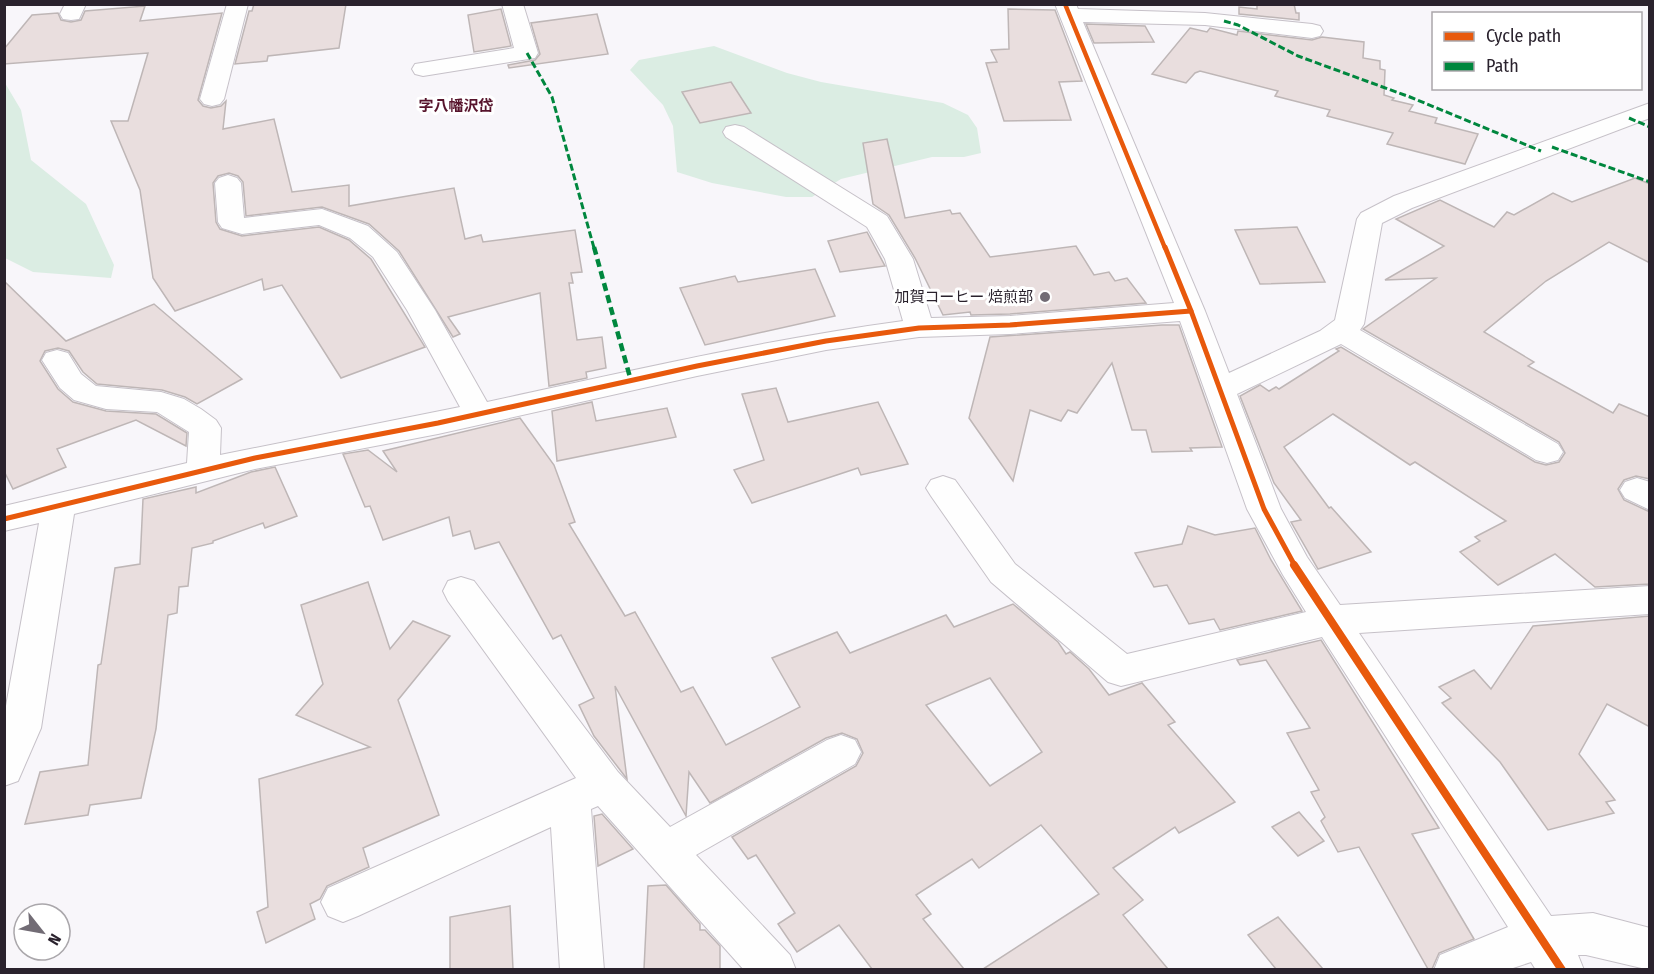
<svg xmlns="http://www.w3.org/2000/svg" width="1654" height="974" viewBox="0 0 1654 974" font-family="'Fira Sans Condensed','Noto Sans JP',sans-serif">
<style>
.green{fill:#dbede3}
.building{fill:#e9dede;stroke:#beb6b6;stroke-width:1.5;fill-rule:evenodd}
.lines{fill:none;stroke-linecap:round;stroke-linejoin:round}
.street-casing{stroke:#c6c1c8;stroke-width:2}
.street{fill:#fefefe;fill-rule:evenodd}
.quiet-far1{stroke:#00873e;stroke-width:3;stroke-dasharray:7 3;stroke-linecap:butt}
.quiet{stroke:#00873e;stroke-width:4.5;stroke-dasharray:8 4.5;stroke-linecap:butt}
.cycleway-far2-casing{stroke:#fff;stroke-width:8}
.cycleway-far1-casing{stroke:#fff;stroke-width:9}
.cycleway-casing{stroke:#fff;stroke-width:11}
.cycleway-far2{stroke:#e8590c;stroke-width:4.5}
.cycleway-far1{stroke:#e8590c;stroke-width:5}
.cycleway{stroke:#e8590c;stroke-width:8}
.poi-dot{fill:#726c75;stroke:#fff;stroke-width:2}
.labels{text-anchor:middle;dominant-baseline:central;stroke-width:6;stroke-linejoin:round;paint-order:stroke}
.far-quarter-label{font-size:15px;font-weight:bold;fill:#57142c;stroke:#fff}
.poi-label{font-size:15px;fill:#2a222d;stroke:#fff;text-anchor:end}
</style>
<rect width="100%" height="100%" fill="#f8f6fa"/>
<g class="green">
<path d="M714,46L787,73L821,82L943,103L968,115L977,128L981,153L964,157H932L841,179L812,197H786L712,183L677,172L673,126L663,105L630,70L639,60Z"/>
<path d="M5,83L21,110L31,160L86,204L114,265L111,278L33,272L5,258Z"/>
</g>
<g class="building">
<path d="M254,4H346L339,48L268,56L267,61L235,64L249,11H252Z"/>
<path d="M1257,4H1294L1296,13H1299V20L1239,14V7L1257,9Z"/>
<path d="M145,6L140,21L222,13L198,100L203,106L211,108L221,106L226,101L223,129L274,119L292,192L349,185V206L454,188L465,239L481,235L483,242L575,230L582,272L571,273L573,283H569L577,340L602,337L606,368L586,372L587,378L549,386L540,293L448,317L460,334L453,337L399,251L369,224L322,207L246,216L243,182L238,176L229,173L218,176L213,183L216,222L220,229L242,236L319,227L349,240L371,259L425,347L341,378L282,285L264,290L262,279L175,311L153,278L140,190L111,121H128L148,53L4,64V49L32,15L58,13L61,20L71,22L81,20L85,11Z"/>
<path d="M501,9L511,46L474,52L468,15Z"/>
<path d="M1008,9L1055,10L1082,81L1059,82L1071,120L1004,121L986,63L997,62L991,50L1009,49Z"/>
<path d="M597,14L608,54L509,68L508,65L535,60L540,54L531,23Z"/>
<path d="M1086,24L1145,26L1154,42L1094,43Z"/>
<path d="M1190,28L1207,32L1210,28L1237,35L1238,31L1312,40L1322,37L1364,42L1363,58L1380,61V69L1385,70L1384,95L1394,98L1392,100L1413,105L1409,111L1437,118L1435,123L1478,134L1465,164L1387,144L1393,133L1327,116L1330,110L1275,96L1278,91L1200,71L1195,73L1186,83L1152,74Z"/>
<path d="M731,82L751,113L700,123L682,92Z"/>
<path d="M887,139L905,218L950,210L952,214L960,213L990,257L1076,246L1094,275L1109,272L1115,281L1127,278L1146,303L1010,314L971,315L970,312L943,315L915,258L889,215L873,204L863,143Z"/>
<path d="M1635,178L1650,184V263L1609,242L1546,281L1484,332L1534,362L1528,366L1613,413L1619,404L1650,417V479L1636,476L1624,480L1618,489L1624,500L1650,512V584L1595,587L1555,554L1498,585L1460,552L1480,541L1475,537L1506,521L1415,462L1410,465L1333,414L1284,447L1329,508L1331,507L1371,552L1318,569L1291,522L1301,520L1274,483L1240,396L1260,385L1269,391L1276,387L1279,389L1339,351L1336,349L1341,347L1535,462L1546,465L1559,462L1565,453L1559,442L1363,329L1436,278L1385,280L1444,246L1396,219L1440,200L1494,227L1507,212L1514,215L1553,193L1572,202Z"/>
<path d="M1297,227L1325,282L1260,284L1235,230Z"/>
<path d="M867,232L885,266L840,272L828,241Z"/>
<path d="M815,269L835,316L705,345L680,288L735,276L738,282Z"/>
<path d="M4,281L66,341L154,304L242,379L197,404L185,397L162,390L97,384L83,372L69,351L58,348L45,351L40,361L58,389L73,402L106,411L156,414L187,433L186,446L136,420L57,449L66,467L13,489L4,471Z"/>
<path d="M1162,325H1179L1222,447L1190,448L1192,451L1152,452L1146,430H1132L1112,363L1077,413L1068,410L1061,421L1030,410L1013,481L969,418L990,337Z"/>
<path d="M776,388L788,422L878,402L908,464L861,475L858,468L752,503L734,470L764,460L742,394Z"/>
<path d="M592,402L596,421L667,408L676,437L557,461L552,411Z"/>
<path d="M520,418L554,465L575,522L569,524L625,616L635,612L681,692L693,687L726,745L800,707L772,658L837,632L850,653L946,615L954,627L1013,604L1058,642L1066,654L1070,652L1089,669L1109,695L1142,683L1175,722L1168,725L1235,802L1179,833L1175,827L1113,868L1143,900L1123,915L1168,969H983L1099,894L1041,825L979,868L972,859L916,895L931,914L923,919L964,969H872L839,925L797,952L778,924L795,913L756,855L748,859L732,837L856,766L863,753L857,739L842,733L826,738L710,803L689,772L686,816L615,686L627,779L594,736L579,705L594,698L561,635L553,639L499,542L475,549L470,531L453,536L449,517L383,540L370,506L365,507L343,454L368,450L397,472L383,451ZM990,678L1042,752L990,786L926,705Z"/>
<path d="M275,467L297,516L265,528L263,523L213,541V543L192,548L188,586L179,587L177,613L168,615L156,729L141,798L90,805L88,815L25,824L40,772L88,765L98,665L101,664L115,568L140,564L143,499L196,487V493L251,472Z"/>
<path d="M1188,526L1215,535L1255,528L1271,560L1302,611L1220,630L1214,619L1189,624L1167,585L1154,587L1135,553L1182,544Z"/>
<path d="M368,582L390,649L413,621L450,636L398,700L439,815L363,848L369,867L327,886L320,899L310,904L315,919L266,943L257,912L268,907L259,779L370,747L296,715L323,684L301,605Z"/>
<path d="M1650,616V727L1607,704L1579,754L1615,800L1606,802L1614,813L1548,830L1500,762L1442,703L1451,698L1439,687L1474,670L1491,689L1533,626Z"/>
<path d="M1321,640L1439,828L1412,834L1474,939L1439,953L1432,969H1428L1359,847L1338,852L1321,821L1325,817L1311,792L1319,790L1287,733L1310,728L1266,660L1240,665L1237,660Z"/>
<path d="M1299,812L1324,841L1298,856L1272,827Z"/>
<path d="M602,814L633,849L598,866L594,816Z"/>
<path d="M666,885L700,924V930H705L720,946V969H644L648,886Z"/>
<path d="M510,906L513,969H450V917Z"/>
<path d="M1278,917L1323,969H1276L1248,935Z"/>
</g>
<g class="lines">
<defs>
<g id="street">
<path d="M65,4H86L79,19L71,20L63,19L60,14Z"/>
<path d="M227,4H248L224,99L220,104L212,106L204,104L200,99Z"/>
<path d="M502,4H523L538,53L535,58L423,76L415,74L412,69L415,64L514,48Z"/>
<path d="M1055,4H1076L1078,9L1205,13L1312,24L1320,26L1323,31L1320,36L1312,38L1205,25L1083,22L1205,311L1229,373L1320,331L1335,320L1357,219L1361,213L1394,196L1650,103V118L1412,208L1382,223L1364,324L1360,330L1558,444L1563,452L1558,460L1547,463L1536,460L1341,344L1237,394L1281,509L1307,557L1340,605L1650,586V614L1359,633L1551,916L1593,913L1650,928V970L1586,955H1578L1584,970H1536L1531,962L1507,970H1434L1440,955L1508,927L1322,637L1121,686L1108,682L991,582L931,496L926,488L931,480L943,476L955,480L1015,564L1127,654L1306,612L1283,575L1247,509L1180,321L1010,334L919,337L826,350L697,376L438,434L255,469L74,514L41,728L18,781L4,786V717L39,523L4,531V506L187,463L189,432L157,412L106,409L74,400L60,388L42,360L46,353L57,350L68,353L81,374L96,386L161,392L184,399L201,409L216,420L221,428L220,455L460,407L407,310L373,257L350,238L319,225L242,234L222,228L218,222L215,183L219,178L228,175L237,178L241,183L244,218L322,209L368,226L397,252L435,310L487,402C625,372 763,340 903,321L885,259L867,227L726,137L723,132L726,127L735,125L744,127L887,216L913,259L931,318L1010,316L1174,303Z"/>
<path d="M1637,478L1650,482V510L1625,498L1620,490L1625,482Z"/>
<path d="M461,577L474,581L618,772L670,827L827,740L841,735L855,740L861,752L855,764L696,855L790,955L796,970H744L598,806L591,809L604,970H560L551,827L358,916L343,922L328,916L321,902L328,888L576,778L448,601L443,591L448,581Z"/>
</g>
</defs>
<use href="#street" class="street-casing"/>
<use href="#street" class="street"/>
<g class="quiet-far1">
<path d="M1224,21L1238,25L1298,56L1410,97L1541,151"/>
<path d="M527,53L552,97L594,248"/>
<path d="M1629,118L1650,127"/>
<path d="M1552,147L1650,182"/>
</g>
<path class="quiet" d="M594,247L631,381"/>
<defs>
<path id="cycleway-far2" d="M1065,4L1165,248"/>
<g id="cycleway-far1">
<path d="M1165,247L1191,311L1264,509L1295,566"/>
<path d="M4,519L255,458L438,423L697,366L826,341L919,328L1010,325L1191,311"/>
</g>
<path id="cycleway" d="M1294,565L1562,970"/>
</defs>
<use href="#cycleway-far2" class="cycleway-far2-casing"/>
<use href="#cycleway-far1" class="cycleway-far1-casing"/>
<use href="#cycleway" class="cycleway-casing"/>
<use href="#cycleway-far2" class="cycleway-far2"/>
<use href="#cycleway-far1" class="cycleway-far1"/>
<use href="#cycleway" class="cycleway"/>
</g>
<circle class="poi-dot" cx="1045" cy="297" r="6"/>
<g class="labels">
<g class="far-quarter-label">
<text x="456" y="106">字八幡沢岱</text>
</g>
<g class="poi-label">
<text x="1033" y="297">加賀コーヒー 焙煎部</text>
</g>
</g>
<rect width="1654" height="974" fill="none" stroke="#2a222d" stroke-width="12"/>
<rect x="1432" y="12" width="210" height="78" fill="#ffffff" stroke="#aaa7ab" stroke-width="1.5"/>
<rect x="1444" y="32" width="30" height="9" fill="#e8590c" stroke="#aaa7ab" stroke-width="1.5"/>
<text x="1486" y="42" font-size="18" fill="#2a222d">Cycle path</text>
<rect x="1444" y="62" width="30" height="9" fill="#00873e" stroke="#aaa7ab" stroke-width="1.5"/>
<text x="1486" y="72" font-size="18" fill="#2a222d">Path</text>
<g transform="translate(42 932) rotate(121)"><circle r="28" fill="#ffffff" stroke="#aaa7ab" stroke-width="1.5"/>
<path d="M0-4.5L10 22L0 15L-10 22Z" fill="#726c75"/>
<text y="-9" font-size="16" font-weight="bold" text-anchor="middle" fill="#2a222d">N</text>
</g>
</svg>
